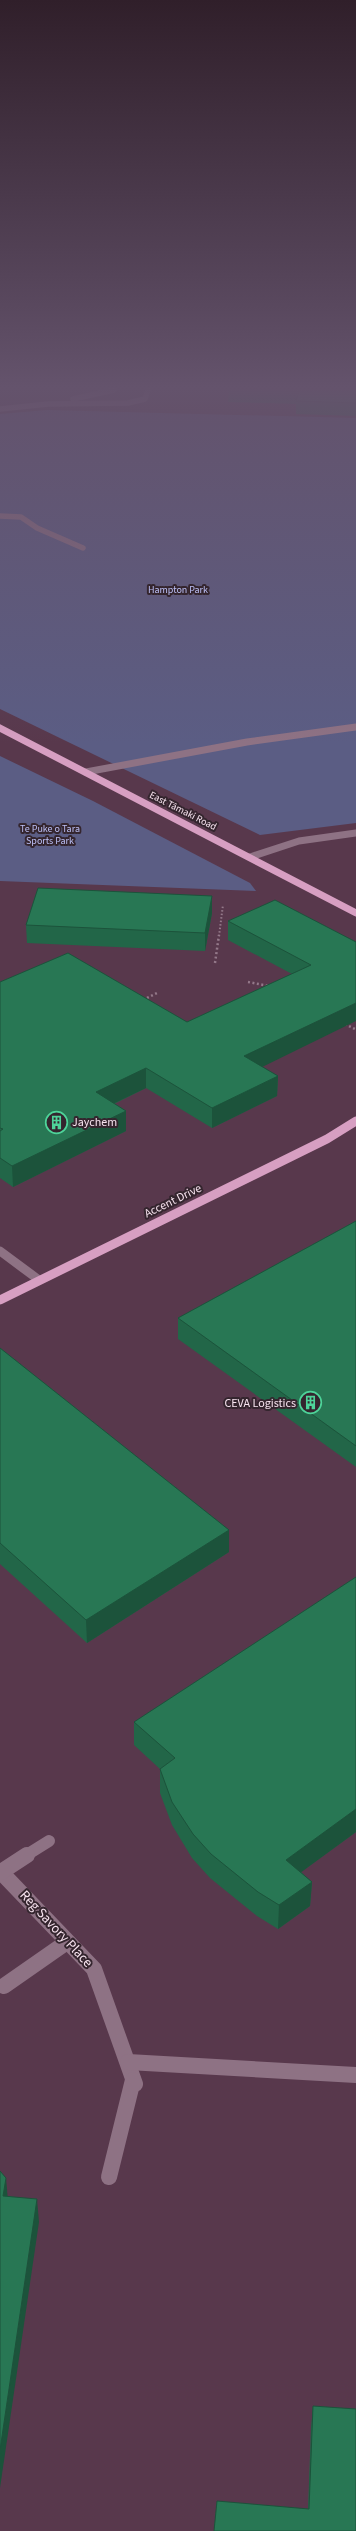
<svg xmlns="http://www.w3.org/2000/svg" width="356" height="2531" viewBox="0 0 356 2531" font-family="'Source Sans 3',sans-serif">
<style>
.green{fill:#5b5d84}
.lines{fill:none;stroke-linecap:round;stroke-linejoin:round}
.path-far1{stroke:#94798a;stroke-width:2;stroke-dasharray:1.5 2;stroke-linecap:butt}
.path{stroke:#94798a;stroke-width:2.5;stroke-dasharray:2 2.5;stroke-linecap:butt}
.minor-far4{stroke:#8e7284;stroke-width:5.5}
.minor-far3{stroke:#8e7284;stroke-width:7}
.minor-far2{stroke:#8e7284;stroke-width:9}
.minor-far1{stroke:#8e7284;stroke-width:12}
.minor{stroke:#8e7284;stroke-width:16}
.major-far1{stroke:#d79fc2;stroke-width:7}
.major{stroke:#d79fc2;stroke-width:9}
.wall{fill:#226648}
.shaded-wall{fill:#1c533b}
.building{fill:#287754;stroke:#1c533b}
.labels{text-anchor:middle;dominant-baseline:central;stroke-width:4;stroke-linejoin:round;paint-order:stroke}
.far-park-label{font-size:10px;fill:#bdc1f7;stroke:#34252e}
.far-street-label{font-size:10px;fill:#f8e4f0;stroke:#34252e}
.poi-label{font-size:12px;fill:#f8e4f0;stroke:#34252e;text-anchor:start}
.street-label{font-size:12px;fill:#f8e4f0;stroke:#34252e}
.near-street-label{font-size:14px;fill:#f8e4f0;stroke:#34252e}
</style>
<rect width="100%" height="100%" fill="#58384c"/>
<g class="green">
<path d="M47,410L356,418V823L260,835L0,709V414Z"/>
<path d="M0,756L93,801L250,883L256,891L0,881Z"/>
</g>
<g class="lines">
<path class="path-far1" d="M219,936L223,905"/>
<g class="path">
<path d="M215,963L219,935"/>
<path d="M248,982L269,986"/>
<path d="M143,1000L157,993"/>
<path d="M345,1024L355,1029"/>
</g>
<g class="minor-far4">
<path d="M73,399L114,390"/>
<path d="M0,409L48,404L128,403L145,399L148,390"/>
<path d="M0,516L21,517L37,528L83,548"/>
</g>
<g class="minor-far3">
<path d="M86,772L247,742L356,727"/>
<path d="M250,857L299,841L356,833"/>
</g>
<path class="minor-far2" d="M0,1251L39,1280"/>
<path class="minor-far1" d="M25,1856L49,1841"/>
<g class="minor">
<path d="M0,1871L94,1969L135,2084"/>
<path d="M1,1872L27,1855"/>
<path d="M4,1986L67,1942"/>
<path d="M128,2062L356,2075"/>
<path d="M109,2177L133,2080"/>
</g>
<path class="major-far1" d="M0,728L356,913"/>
<path class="major" d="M0,1300L327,1139L356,1121"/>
</g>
<g class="wall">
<path d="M229,390H356V416L296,414V404L228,402Z"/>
<path d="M212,896V913L205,951L27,943L26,925Z"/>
<path d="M228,921L356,942L262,1067L278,1076L277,1096L212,1128L146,1088L114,1104L126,1111V1131L13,1187L0,1178V982L187,1022L292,974L228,940Z"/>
<path d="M356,1221V1467L178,1339V1318Z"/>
<path d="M0,1348L229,1530V1552L87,1643L0,1564Z"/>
<path d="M134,1722L356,1832L301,1872L312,1882L310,1906L278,1929L257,1916L210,1878L192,1858L172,1825L160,1793V1769L134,1745Z"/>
<path d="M313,2406L356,2531L308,2509L311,2428Z"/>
</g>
<g class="shaded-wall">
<path d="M212,896V913L205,951V933Z"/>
<path d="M356,1003V1021L244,1076V1056Z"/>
<path d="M146,1068V1088L96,1112V1092Z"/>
<path d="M278,1076L277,1096L212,1128V1108Z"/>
<path d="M126,1111V1131L13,1187L12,1166Z"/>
<path d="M229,1530V1552L87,1643L86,1620Z"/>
<path d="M356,1809V1832L285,1884L286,1860Z"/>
<path d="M312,1882L310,1906L278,1929L279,1905Z"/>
<path d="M6,2178L8,2201L3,2196Z"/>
<path d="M37,2199L39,2222L0,2488V2450Z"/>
</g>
<g class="building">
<path d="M250,390H356V403L296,401L299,391Z"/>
<path d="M38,888L212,896L205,933L26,925Z"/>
<path d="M275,900L356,942V1003L244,1056L278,1076L212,1108L146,1068L96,1092L126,1111L12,1166L0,1158V1131L3,1129L0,1128V982L68,953L187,1022L311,965L228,921Z"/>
<path d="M356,1221V1446L178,1318Z"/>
<path d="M0,1348L229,1530L86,1620L0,1543Z"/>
<path d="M356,1577V1809L286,1860L312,1882L279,1905L258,1892L211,1854L193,1834L172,1802L160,1769L175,1758L134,1722Z"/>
<path d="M0,2171L6,2178L3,2196L37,2199L0,2450Z"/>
<path d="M313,2406L356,2409V2531H214L217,2501L309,2509Z"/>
</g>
<linearGradient id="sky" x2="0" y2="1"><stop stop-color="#301f2a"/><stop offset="0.52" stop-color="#64536c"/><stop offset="1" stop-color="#64536c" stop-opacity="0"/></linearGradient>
<rect width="356" height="744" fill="url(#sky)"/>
<defs>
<symbol id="building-ring" viewBox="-11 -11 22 22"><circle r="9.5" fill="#34252e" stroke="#4ed399" stroke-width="1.5"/><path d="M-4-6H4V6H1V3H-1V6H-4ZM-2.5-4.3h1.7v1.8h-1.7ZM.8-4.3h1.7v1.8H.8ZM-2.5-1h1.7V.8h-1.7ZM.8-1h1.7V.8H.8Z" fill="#4ed399"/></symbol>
</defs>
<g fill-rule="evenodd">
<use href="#building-ring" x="44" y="1110" width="25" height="25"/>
<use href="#building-ring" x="298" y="1390" width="25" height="25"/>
</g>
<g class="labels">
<g class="far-park-label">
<text x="178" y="590">Hampton Park</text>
<text x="50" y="829">Te Puke o Tara<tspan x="50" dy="12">Sports Park</tspan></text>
</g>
<g class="far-street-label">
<text transform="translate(183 811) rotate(27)">East Tāmaki Road</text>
</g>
<g class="poi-label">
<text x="72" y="1122">Jaychem</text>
<text x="296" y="1403" text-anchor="end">CEVA Logistics</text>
</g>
<g class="street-label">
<text transform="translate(173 1201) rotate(-26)">Accent Drive</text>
</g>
<g class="near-street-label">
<text transform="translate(56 1929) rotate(47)">Reg Savory Place</text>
</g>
</g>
</svg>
